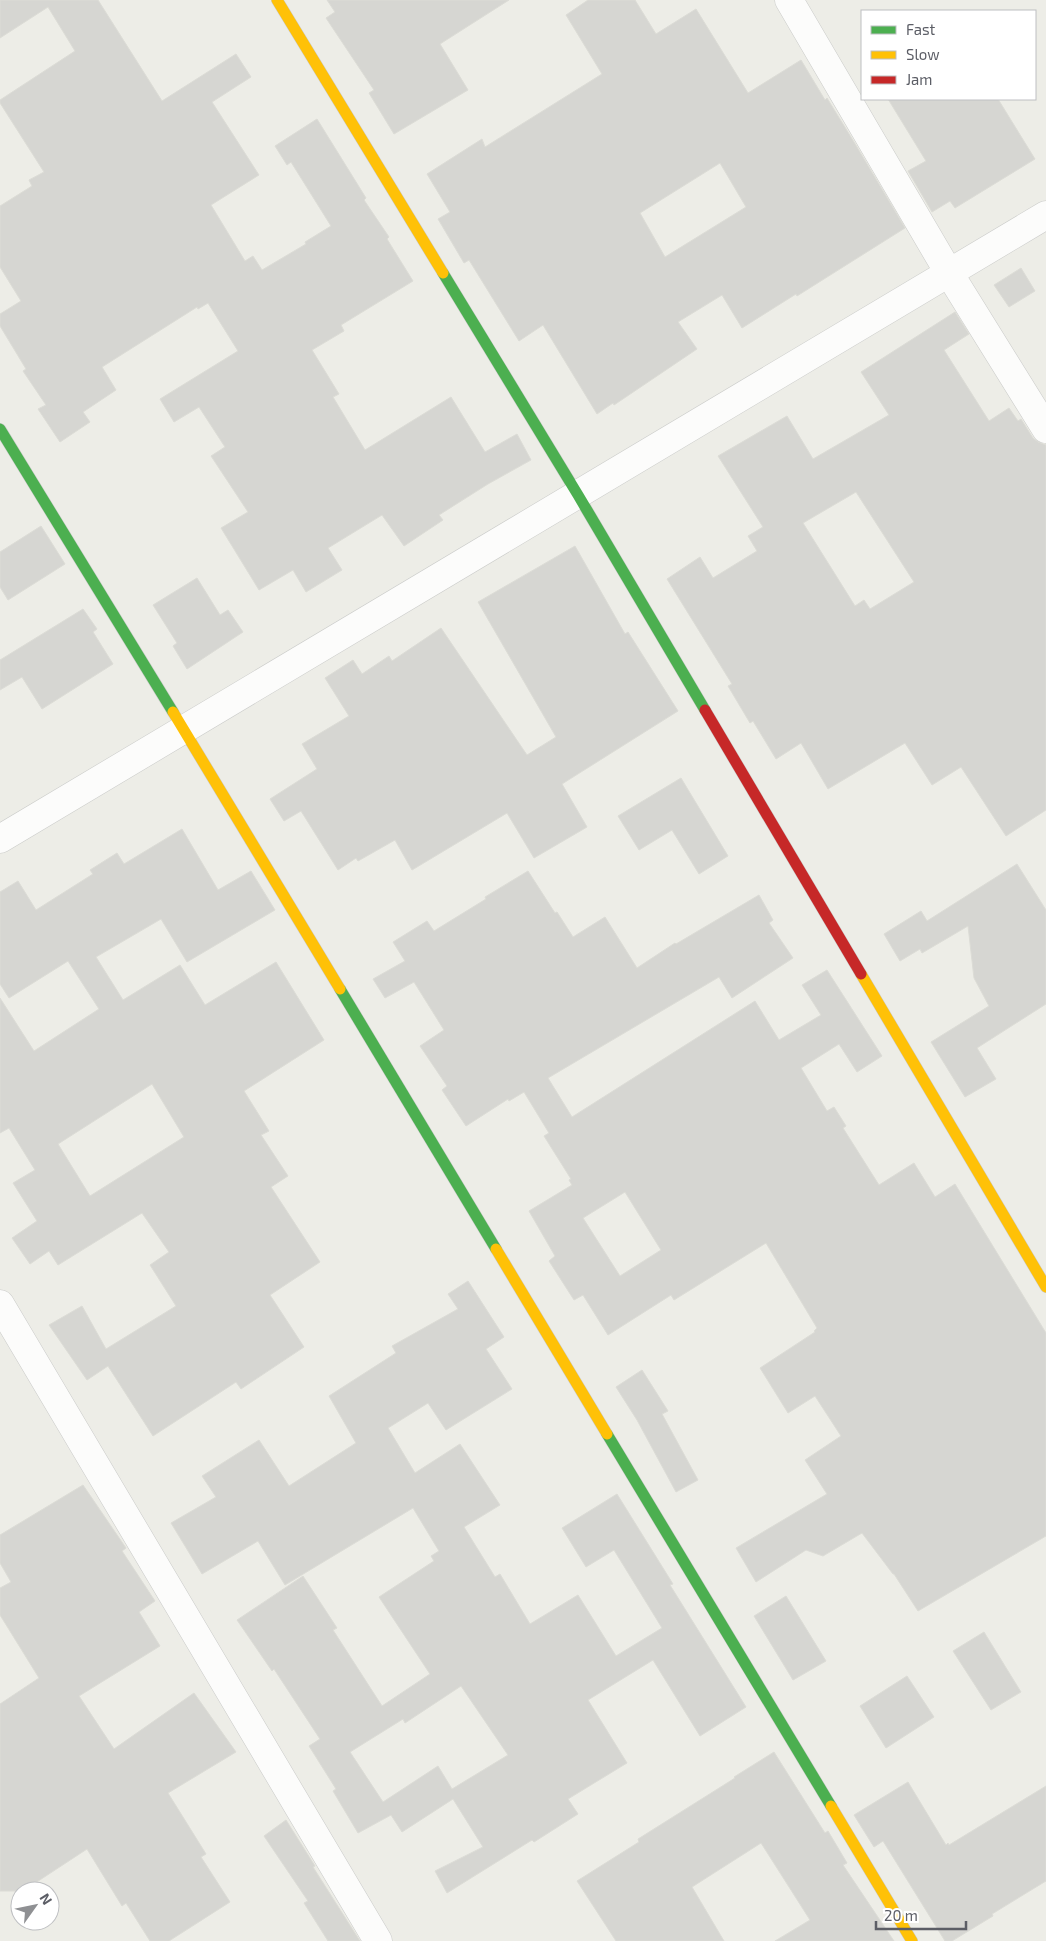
<svg xmlns="http://www.w3.org/2000/svg" width="1046" height="1941" viewBox="0 0 1046 1941" font-family="'Exo 2',sans-serif">
<style>
.building{fill:#d6d6d2;stroke:#dcdcd6;fill-rule:evenodd}
.lines{fill:none;stroke-linecap:round;stroke-linejoin:round}
.street-casing{stroke:#cacbc9;stroke-width:29}
.fast-casing{stroke:#cbcbcb;stroke-width:12}
.slow-casing{stroke:#cbcbcb;stroke-width:12}
.jam-casing{stroke:#cbcbcb;stroke-width:12}
.street{stroke:#fcfcfb;stroke-width:28}
.fast{stroke:#4caf50;stroke-width:11}
.slow{stroke:#ffc107;stroke-width:11}
.jam{stroke:#c62828;stroke-width:11}
</style>
<rect width="100%" height="100%" fill="#edede7"/>
<g class="building">
<path d="M0,0H98L162,101L236,54L251,77L212,102L259,175L211,205L245,261L253,256L262,270L306,244L305,242L331,226L291,162L287,165L275,146L317,119L366,198L364,200L389,237L387,239L413,281L341,325L344,331L312,350L339,394L333,397L365,450L451,397L485,452L517,434L531,460L488,484L439,515L443,520L404,546L382,515L328,548L342,570L306,592L293,570L259,590L221,528L248,512L211,456L225,447L199,407L174,422L160,399L238,351L208,303L198,309L197,307L102,367L116,390L83,412L90,422L60,442L38,409L46,405L23,371L26,369L0,326V314L21,301L0,267V206L32,186L29,180L44,172L0,103V100L75,51L48,7L0,38Z"/>
<path d="M327,0H509L440,44L468,90L394,134L369,93L374,90L326,18L335,12Z"/>
<path d="M588,0H635L656,34L696,9L748,93L801,60L825,100L827,98L854,142L905,228L797,296L796,294L742,328L722,295L678,322L697,349L614,405L613,403L597,414L543,325L519,341L469,260L464,263L438,219L450,212L427,174L482,139L485,147L602,74L566,15ZM720,163L746,207L665,257L640,213Z"/>
<path d="M888,99H998L1035,159L955,208L950,201L932,212L908,171L926,161Z"/>
<path d="M1021,268L1035,291L1009,307L994,285Z"/>
<path d="M955,312L969,334L944,350L989,421L1009,408L1018,421L1021,419L1033,438L1038,442L1046,445V810L1006,836L961,767L932,785L905,743L828,789L801,743L776,759L753,721L750,723L728,686L732,684L667,579L700,557L713,578L757,551L748,536L763,527L718,456L787,416L813,459L889,415L861,372ZM856,492L914,582L870,609L864,600L855,606L803,523Z"/>
<path d="M41,526L65,564L8,600L0,587V552Z"/>
<path d="M575,546L625,634L628,632L678,711L562,784L587,827L534,858L507,813L412,870L395,840L358,861L356,858L338,870L301,811L284,821L270,799L317,769L302,744L349,716L325,678L353,660L362,674L389,656L392,661L441,628L527,755L556,737L478,602Z"/>
<path d="M197,578L220,615L228,610L243,632L187,669L173,646L177,643L153,605Z"/>
<path d="M83,609L97,629L93,632L113,664L42,709L22,677L0,690V660Z"/>
<path d="M681,778L728,856L699,874L672,830L639,850L618,816Z"/>
<path d="M182,829L218,890L251,871L275,910L187,962L161,919L96,957L123,1000L180,965L205,1005L276,962L324,1040L244,1091L269,1131L261,1135L288,1176L271,1187L320,1262L270,1295L304,1347L241,1389L236,1382L153,1436L108,1366L87,1380L49,1325L82,1306L106,1349L176,1306L150,1265L169,1252L142,1213L58,1265L49,1251L30,1264L12,1238L37,1221L13,1183L35,1170L9,1128L0,1133V998L34,1051L99,1009L68,961L9,998L0,984V892L18,881L36,910L93,874L90,870L117,853L124,864ZM152,1084L184,1137L90,1196L58,1144Z"/>
<path d="M1017,864L1046,910V1004L977,1048L996,1079L965,1097L931,1042L989,1006L974,978L968,926L922,953L920,949L900,961L884,934L921,911L927,921Z"/>
<path d="M528,871L555,913L557,912L573,937L605,917L637,968L675,943L676,944L759,895L773,920L769,923L793,958L732,998L719,977L548,1078L572,1117L755,1001L779,1040L821,1015L802,985L827,970L882,1056L857,1072L839,1044L801,1068L827,1111L834,1107L846,1126L843,1128L879,1185L914,1163L935,1197L955,1184L1046,1333V1536L918,1611L894,1574H893L862,1533L823,1556L806,1550L756,1582L736,1548L827,1494L805,1460L841,1436L815,1396L788,1413L760,1368L815,1332L814,1331L817,1328L766,1243L674,1300L671,1295L608,1335L583,1295L574,1300L549,1261L555,1256L529,1211L572,1185L569,1180L571,1179L544,1136L549,1133L524,1092L509,1101L508,1099L466,1126L442,1090L447,1086L420,1046L444,1030L414,982L385,998L373,979L405,961L393,942L427,921L434,931L486,899L485,897ZM625,1192L661,1250L620,1276L583,1218Z"/>
<path d="M468,1281L504,1337L486,1349L512,1389L446,1430L428,1403L388,1428L415,1473L460,1444L500,1505L464,1527L495,1577L500,1574L530,1624L578,1595L616,1656L662,1628L614,1550L586,1567L562,1528L617,1494L673,1584L670,1585L746,1707L700,1736L653,1660L588,1700L627,1763L568,1799L578,1814L534,1842L532,1840L447,1893L435,1871L483,1847L453,1799L402,1832L391,1815L358,1833L333,1791L336,1789L309,1746L320,1739L274,1669L272,1671L237,1620L303,1576L337,1628L333,1630L382,1706L430,1674L379,1597L434,1561L431,1556L439,1551L413,1508L285,1585L258,1541L202,1574L171,1523L216,1497L202,1476L259,1440L289,1486L356,1443L329,1396L396,1353L392,1346L458,1309L448,1294ZM461,1686L508,1755L452,1789L438,1766L383,1802L350,1752L403,1719L405,1723Z"/>
<path d="M642,1370L668,1411L662,1414L698,1480L676,1492L637,1420L616,1387Z"/>
<path d="M83,1485L126,1548L122,1551L155,1601L139,1612L160,1646L79,1696L114,1749L194,1693L236,1752L168,1793L206,1854L201,1857L230,1902L169,1941H150L126,1903L122,1906L87,1849L23,1891H0V1704L39,1678L0,1615V1588L11,1582L0,1563V1535Z"/>
<path d="M786,1596L826,1661L793,1680L754,1616Z"/>
<path d="M984,1632L1021,1692L991,1710L953,1651Z"/>
<path d="M907,1676L934,1717L886,1748L860,1706Z"/>
<path d="M774,1752L825,1833L828,1831L847,1863L843,1865L894,1941H775L810,1920L761,1843L692,1887L724,1941H616L577,1881L639,1842L638,1839L735,1778L734,1777Z"/>
<path d="M908,1782L946,1845L948,1843L949,1845L1046,1786V1881L992,1914L993,1916L952,1941H945L883,1841L874,1847L854,1815Z"/>
<path d="M286,1820L315,1866L313,1867L360,1941H328L304,1903L308,1901L264,1836Z"/>
</g>
<g class="lines">
<defs>
<g id="street">
<path d="M789,0L949,273L1046,429"/>
<path d="M0,839L1046,215"/>
<path d="M0,1304L378,1941"/>
</g>
<g id="fast">
<path d="M443,273L578,495L705,710"/>
<path d="M0,429L173,712"/>
<path d="M340,989L496,1249"/>
<path d="M607,1434L831,1806"/>
</g>
<g id="slow">
<path d="M277,0L443,273"/>
<path d="M173,712L340,989"/>
<path d="M861,974L1046,1287"/>
<path d="M496,1249L607,1434"/>
<path d="M831,1806L912,1941"/>
</g>
<path id="jam" d="M705,710L861,974"/>
</defs>
<use href="#street" class="street-casing"/>
<use href="#fast" class="fast-casing"/>
<use href="#slow" class="slow-casing"/>
<use href="#jam" class="jam-casing"/>
<use href="#street" class="street"/>
<use href="#fast" class="fast"/>
<use href="#slow" class="slow"/>
<use href="#jam" class="jam"/>
</g>
<rect x="861" y="10" width="175" height="90" fill="#ffffff" stroke="#bebfc2"/>
<rect x="871" y="26" width="25" height="8" fill="#4caf50" stroke="#bebfc2"/>
<text x="906" y="35" font-size="15" fill="#5c5e66">Fast</text>
<rect x="871" y="51" width="25" height="8" fill="#ffc107" stroke="#bebfc2"/>
<text x="906" y="60" font-size="15" fill="#5c5e66">Slow</text>
<rect x="871" y="76" width="25" height="8" fill="#c62828" stroke="#bebfc2"/>
<text x="906" y="85" font-size="15" fill="#5c5e66">Jam</text>
<g transform="translate(35 1906) rotate(57)"><circle r="24" fill="#ffffff" stroke="#bebfc2"/>
<path d="M0-4L9 19L0 12L-9 19Z" fill="#8f9093"/>
<text y="-8" font-size="14" font-weight="bold" text-anchor="middle" fill="#5c5e66">N</text>
</g>
<path d="M876 1921v8h90v-8" fill="none" stroke="#5c5e66" stroke-width="2.5"/>
<text x="884" y="1921" font-size="15" fill="#5c5e66" stroke="#ffffff" stroke-width="4" paint-order="stroke">20 m</text>
</svg>
